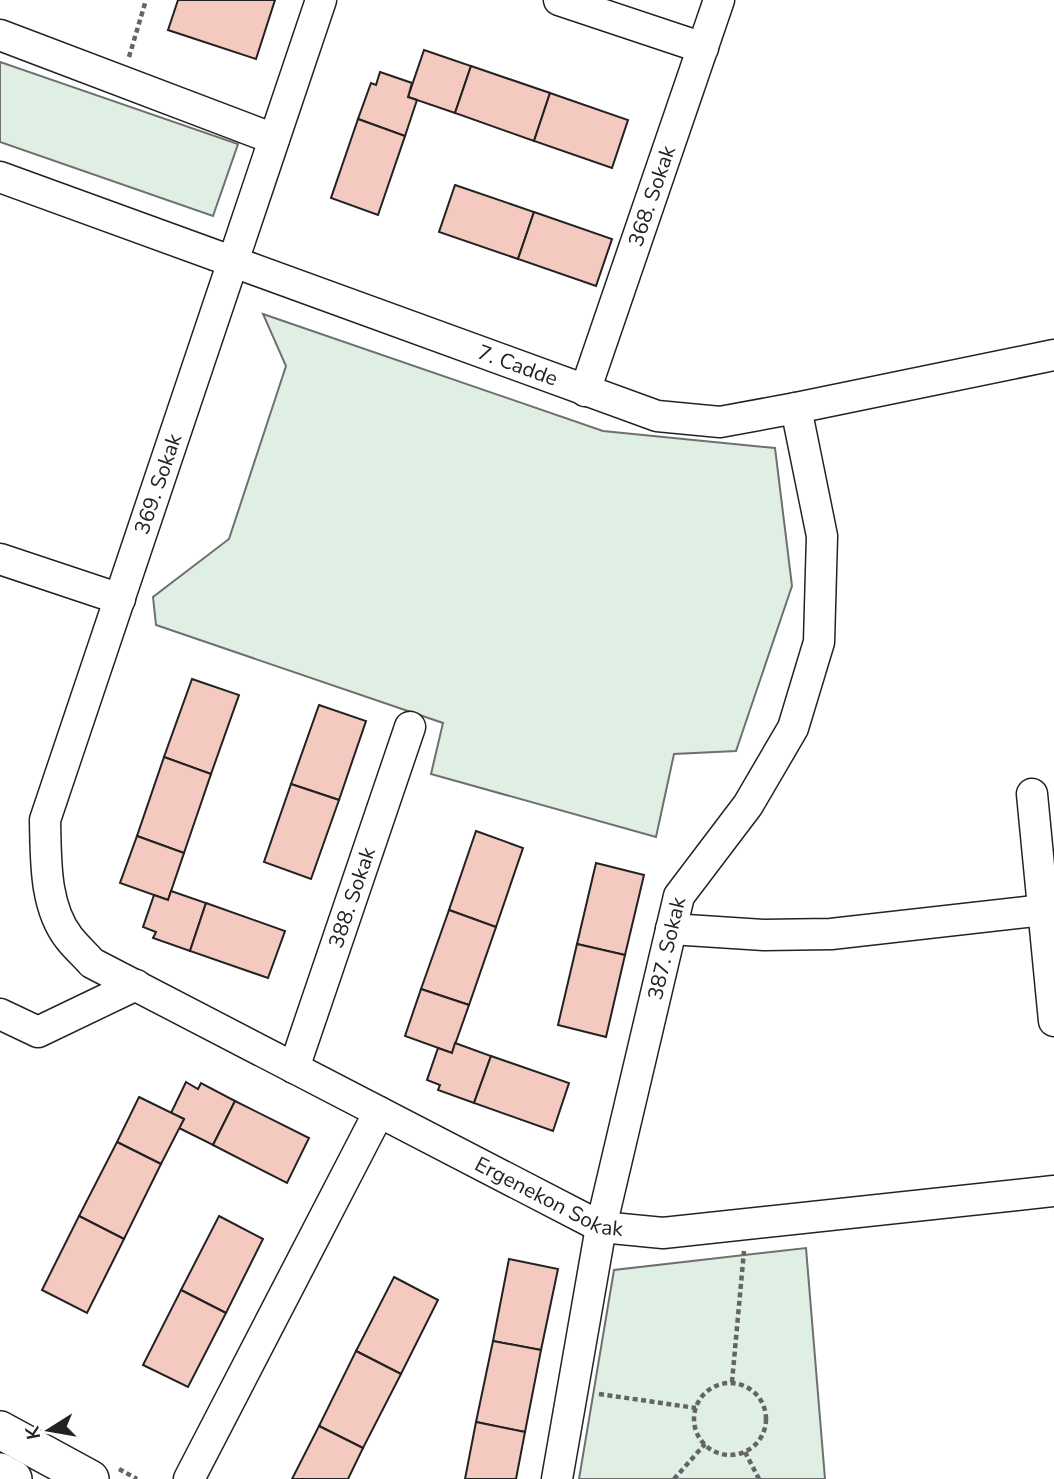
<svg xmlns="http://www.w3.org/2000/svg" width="1054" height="1479" viewBox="0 0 1054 1479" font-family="'Nunito Sans',sans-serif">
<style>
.green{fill:#e0efe3;stroke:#6f6f6f;stroke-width:2}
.building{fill:#f3c9c0;stroke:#222;stroke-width:2}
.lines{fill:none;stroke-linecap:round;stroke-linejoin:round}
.minor-casing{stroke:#222;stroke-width:33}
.major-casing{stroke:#222;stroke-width:40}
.path{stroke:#646464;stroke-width:4.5;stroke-dasharray:5 3.5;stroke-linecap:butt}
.minor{stroke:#fff;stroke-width:30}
.major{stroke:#fff;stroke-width:37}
.labels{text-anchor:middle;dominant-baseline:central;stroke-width:5;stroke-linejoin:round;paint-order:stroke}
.street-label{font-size:21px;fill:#222;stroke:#fff}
</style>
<rect width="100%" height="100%" fill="#fff"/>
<g class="green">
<path d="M0,62L238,144L213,216L0,142Z"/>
<path d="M263,314L603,431L775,448L792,586L736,751L674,754L656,837L431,774L443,723L156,625L153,597L229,539L286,366Z"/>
<path d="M806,1248L825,1479H579L614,1270Z"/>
</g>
<g class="building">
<path d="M178,0H275L256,59L168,30Z"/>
<path d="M424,50L471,66L455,113L408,97Z"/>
<path d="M471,66L550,93L534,141L455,113Z"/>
<path d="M380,72L412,83L408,97L417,100L405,136L358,119L371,83L376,85Z"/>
<path d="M550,93L628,120L612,168L534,141Z"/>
<path d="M358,119L405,136L378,215L331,198Z"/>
<path d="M455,185L534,212L518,259L439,232Z"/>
<path d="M534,212L612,239L596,286L518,259Z"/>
<path d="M192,679L239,695L211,774L164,757Z"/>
<path d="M319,705L366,721L339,800L291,784Z"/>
<path d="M164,757L211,774L184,853L137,836Z"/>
<path d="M291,784L339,800L311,879L264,862Z"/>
<path d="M476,831L523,848L496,927L449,910Z"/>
<path d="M137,836L184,853L168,900L120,883Z"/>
<path d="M596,863L644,875L625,955L577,944Z"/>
<path d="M171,891L206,903L190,951L153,938L156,932L143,927L154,895L168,900Z"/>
<path d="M206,903L285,931L268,978L190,951Z"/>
<path d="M449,910L496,927L469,1005L421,989Z"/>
<path d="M577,944L625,955L606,1037L558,1025Z"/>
<path d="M421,989L469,1005L452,1053L405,1036Z"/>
<path d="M455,1043L491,1056L474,1103L438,1090L440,1085L427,1080L438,1048L452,1053Z"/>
<path d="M491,1056L569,1083L553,1131L474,1103Z"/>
<path d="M186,1082L198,1089L201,1083L235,1101L213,1145L179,1128L184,1119L171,1113Z"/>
<path d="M139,1097L184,1119L161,1164L117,1142Z"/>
<path d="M235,1101L309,1138L287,1183L213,1145Z"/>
<path d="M117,1142L161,1164L124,1239L79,1216Z"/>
<path d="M79,1216L124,1239L87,1313L42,1290Z"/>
<path d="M219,1216L263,1239L226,1313L181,1290Z"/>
<path d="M509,1259L558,1269L541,1350L493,1341Z"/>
<path d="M394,1277L438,1300L401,1374L356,1351Z"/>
<path d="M181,1290L226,1313L188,1387L143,1365Z"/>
<path d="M493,1341L541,1350L525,1432L476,1422Z"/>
<path d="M356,1351L401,1374L363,1448L319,1426Z"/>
<path d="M476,1422L525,1432L516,1479H465Z"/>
<path d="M319,1426L363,1448L348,1479H292Z"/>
</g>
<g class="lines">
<defs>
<g id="minor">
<path id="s1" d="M321,0L45,820C46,858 44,906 69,938C76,947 85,955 92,963L601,1227L663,1233L1054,1191"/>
<path d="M559,0L703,48"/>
<path d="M0,35L274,139"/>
<path id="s2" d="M0,177L657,416L720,422L796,408L1054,355"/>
<path id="s3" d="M585,391L719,0"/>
<path d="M0,559L120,599"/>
<path d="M1032,794L1054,1021"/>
<path d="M671,929L764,935L831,934L1043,910"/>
<path d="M0,1014L38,1032L136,985"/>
<path id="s4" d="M294,1068L410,727"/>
<path d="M189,1479L379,1112"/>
<path id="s5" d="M557,1479L601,1227L679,896L748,805L793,728L819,642L822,536L796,408"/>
</g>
<g id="major">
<path d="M0,1430L90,1479"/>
<path d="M0,1472L13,1479"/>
</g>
</defs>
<use href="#minor" class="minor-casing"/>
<use href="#major" class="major-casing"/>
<g class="path">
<path d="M129,57L146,0"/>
<path d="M732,1382L744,1251"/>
<circle cx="730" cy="1419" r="36"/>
<path d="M599,1394L696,1408"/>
<path d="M745,1452L759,1479"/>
<path d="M119,1469L137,1479"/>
<path d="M674,1479L705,1444"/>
</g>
<use href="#minor" class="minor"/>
<use href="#major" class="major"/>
</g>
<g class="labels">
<g class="street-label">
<text stroke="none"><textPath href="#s3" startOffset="206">368. Sokak</textPath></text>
<text stroke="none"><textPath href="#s2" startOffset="551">7. Cadde</textPath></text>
<text transform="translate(158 484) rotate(-71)">369. Sokak</text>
<text stroke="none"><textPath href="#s4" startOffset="180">388. Sokak</textPath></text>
<text stroke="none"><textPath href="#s5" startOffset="542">387. Sokak</textPath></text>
<text stroke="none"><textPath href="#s1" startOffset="1536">Ergenekon Sokak</textPath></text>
</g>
</g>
<g transform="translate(49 1430) rotate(259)" stroke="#ffffff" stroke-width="5" paint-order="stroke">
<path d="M0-5L12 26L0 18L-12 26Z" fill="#222222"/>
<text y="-10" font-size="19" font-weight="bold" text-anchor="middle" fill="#222222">K</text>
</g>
</svg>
